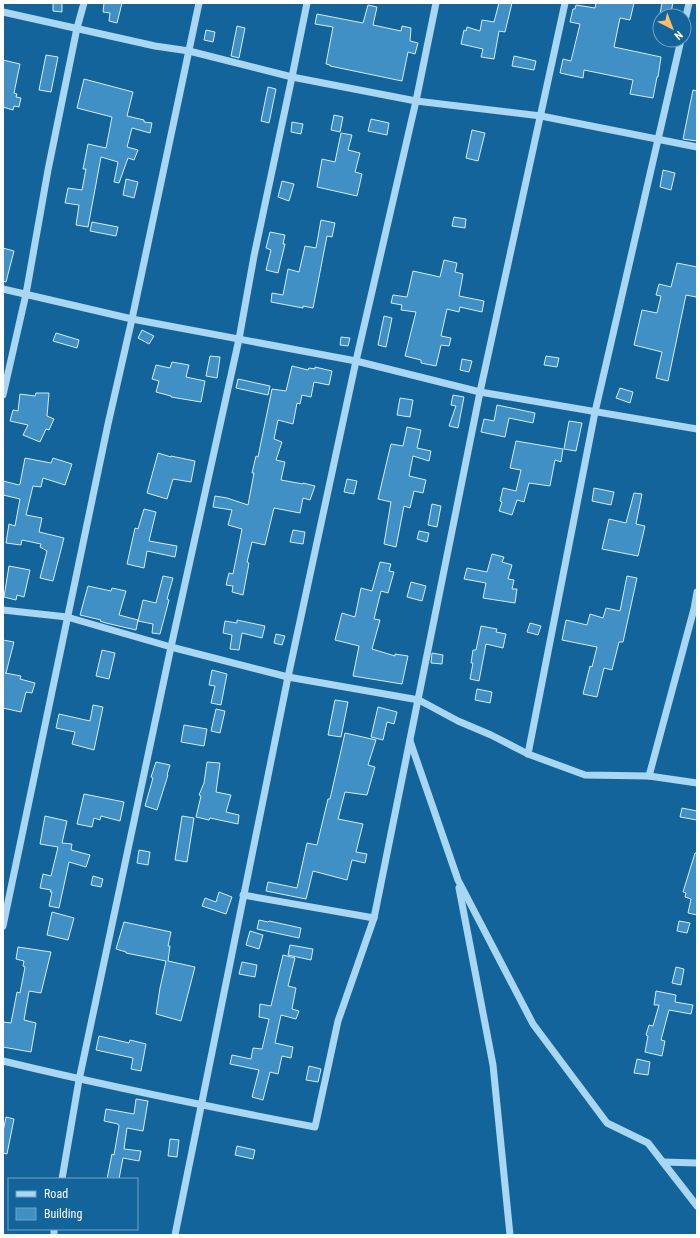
<svg xmlns="http://www.w3.org/2000/svg" width="700" height="1238" viewBox="0 0 700 1238" font-family="'Roboto Condensed',sans-serif">
<style>
.building{fill:#4190c5;stroke:#d2ecfd}
.lines{fill:none;stroke-linecap:round;stroke-linejoin:round}
.minor{stroke:#a9d6f3;stroke-width:7}
</style>
<rect width="100%" height="100%" fill="#14649c"/>
<g class="building">
<path d="M53,3H62V12L53,11Z"/>
<path d="M104,3H122L117,23L109,21L110,13L103,12Z"/>
<path d="M499,3H512L505,32L499,31L494,59L481,57L483,49L461,44L464,30L466,31L467,27L480,31L482,20L494,22Z"/>
<path d="M596,3H634L630,20L620,18L614,47L661,57L658,77H657L653,98L630,94L633,80L584,70L583,78L560,73L563,59L571,61L580,24L570,22L573,9H575L576,5L595,8Z"/>
<path d="M662,3H673L670,16L660,14Z"/>
<path d="M368,5L377,7L373,25L401,31L402,26L411,28L410,41L418,43L415,54L408,52L402,81L330,66V65L326,64L333,27L315,24L317,14L363,23Z"/>
<path d="M237,26L245,28L239,58L231,56Z"/>
<path d="M206,30L215,32L213,42L204,40Z"/>
<path d="M46,55L58,57L51,92L39,90Z"/>
<path d="M514,56L536,61L534,70L512,66Z"/>
<path d="M3,60L20,64L14,93L17,94L16,97L21,98L19,107L14,106L13,110L3,107Z"/>
<path d="M84,79L133,92L127,116L144,120V122L152,123L150,133L132,128L127,147L138,150L134,160L128,158L119,183L114,182L118,162L101,157L88,227L76,225L79,205L65,203L68,188L82,190L86,169H83L88,144L106,148L112,117L77,108Z"/>
<path d="M268,87L276,89L269,123L261,121Z"/>
<path d="M693,90L697,91V141L683,139Z"/>
<path d="M334,115L343,117L340,132L331,130Z"/>
<path d="M371,119L389,123L387,135L368,131Z"/>
<path d="M292,122L303,124L301,134L291,132Z"/>
<path d="M472,130L485,133L478,161L466,158Z"/>
<path d="M341,133L352,135L348,150L360,153L355,172L362,174L357,196L317,187L322,159L335,162Z"/>
<path d="M663,170L675,173L671,190L660,187Z"/>
<path d="M126,179L138,182L134,198L123,195Z"/>
<path d="M282,181L294,184L289,201L278,197Z"/>
<path d="M454,217L466,219L465,228L452,226Z"/>
<path d="M321,220L335,223L332,237L327,236L313,308L303,306V308L271,302L272,293L283,295L288,269L299,272L305,246L316,248Z"/>
<path d="M92,222L118,227L116,236L90,231Z"/>
<path d="M270,232L285,235L283,244H285L278,273L266,270L271,250L266,248Z"/>
<path d="M3,248L14,251L6,282L3,281Z"/>
<path d="M444,260L457,263L455,272L463,274L459,296L484,301L482,312L460,307L459,312L447,309L441,336L451,338L449,346L441,345L436,366L421,363V360L405,356L416,312L401,310L402,305L391,303L393,295L407,297L413,271L440,277Z"/>
<path d="M677,263L697,267V293L696,297L686,295L668,381L656,378L662,352L634,345L642,310L657,313L661,296L656,295L659,284L671,287Z"/>
<path d="M384,316L392,318L386,347L378,345Z"/>
<path d="M142,330L154,336L149,344L138,338Z"/>
<path d="M56,333L79,340L77,348L53,341Z"/>
<path d="M341,337L350,338L348,346L340,345Z"/>
<path d="M210,356L220,357L217,378L206,376Z"/>
<path d="M546,356L559,358L557,367L544,365Z"/>
<path d="M462,359L472,361L469,372L460,370Z"/>
<path d="M172,362L189,365L186,377L205,381L201,402L171,397V396L156,392L159,381L152,379L156,365L170,368Z"/>
<path d="M292,366L308,370L309,368L315,369V367L332,371L329,385L314,382L311,397L302,395L300,404L297,403L293,424L278,420L274,439L282,442L276,460L285,462L281,480L303,484V483L315,486L310,500L303,498L300,513L274,508L265,545L252,542L247,562L249,563L243,595L232,592L233,586L226,585L229,573L233,574L242,529L228,525L232,510L213,507L215,496L227,498L248,505L254,473H252L256,456L258,457L272,389L286,391Z"/>
<path d="M238,379L270,386L268,395L236,388Z"/>
<path d="M620,388L633,392L630,403L616,398Z"/>
<path d="M36,393H49L47,416L54,419L49,430L46,429L40,442L23,435L28,425L10,421L13,410L18,411L20,394L35,396Z"/>
<path d="M453,395L464,397L458,428L449,426L456,406L451,405Z"/>
<path d="M400,398L413,400L410,417L397,415Z"/>
<path d="M497,405L535,413L533,423L509,418L505,437L481,432L484,419L494,421Z"/>
<path d="M569,421L582,423L576,451L564,449Z"/>
<path d="M407,427L421,430L417,448L431,451L429,461L413,456L409,476L426,480L423,493L414,491L410,508L404,506L396,547L384,544L391,502L378,499L391,444L403,446Z"/>
<path d="M516,441L563,449L561,462L555,460L550,486L529,483L524,502L517,500L512,515L499,511L502,502L500,501L503,488L516,491L521,470L510,468Z"/>
<path d="M158,453L171,457V456L195,461L191,482L173,479L167,499L147,493Z"/>
<path d="M25,458L51,463L53,458L72,464L65,485L43,478L41,487L33,486L26,515L42,518L39,532L64,538L53,581L40,578L47,551L40,547L41,544L22,540L21,545L6,543L9,524L15,526L20,499L3,495V481L19,485L20,484Z"/>
<path d="M347,479L357,481L354,494L344,492Z"/>
<path d="M594,488L614,492L611,505L592,501Z"/>
<path d="M634,493L642,494L636,524L645,526L638,556L602,549L609,519L626,523Z"/>
<path d="M432,504L441,506L437,527L428,525Z"/>
<path d="M144,509L156,512L149,541L177,546L175,557L147,551L144,568L127,564L135,528L138,529Z"/>
<path d="M293,530L305,532L303,544L290,542Z"/>
<path d="M419,531L429,533L427,542L417,539Z"/>
<path d="M492,554L504,557L502,562L512,565L508,579L514,580L512,589H517L515,603L483,598L486,583L464,579L467,568L487,572Z"/>
<path d="M380,562L391,564L389,571L394,572L388,593L381,591L374,619L380,620L372,649L395,656V654L408,656L402,684L353,676L359,646L335,640L342,613L355,617L361,588L372,591Z"/>
<path d="M9,566L30,570L24,597L17,595L16,600L4,597Z"/>
<path d="M163,576L173,578L167,599L169,600L160,634L152,633L153,624L138,621L143,600L156,603Z"/>
<path d="M627,576L637,578L623,642H619L612,670L604,668L597,697L583,694L590,666L592,667L597,647L562,640L566,620L587,625L590,614L603,618L606,608L620,611Z"/>
<path d="M411,582L426,586L422,601L407,597Z"/>
<path d="M88,586L111,591L112,588L126,591L119,615L138,620L136,630L106,623L100,621L101,620L80,615Z"/>
<path d="M237,620L265,626L262,638L242,633L239,650L230,649L232,635L223,633L225,621L237,623Z"/>
<path d="M530,623L541,626L538,635L527,632Z"/>
<path d="M481,626L497,629L496,632L506,634L503,648L486,644L479,681L470,679L473,663H471L473,650H476Z"/>
<path d="M276,634L285,636L282,645L274,643Z"/>
<path d="M3,640L14,642L6,673H5L21,676L20,679L35,683L32,693L26,692L21,712L3,708Z"/>
<path d="M102,650L115,653L109,679L96,676Z"/>
<path d="M432,653L443,655L442,664L431,663Z"/>
<path d="M212,670L227,674L221,705L211,703L215,686L209,685Z"/>
<path d="M477,689L492,692L490,703L475,700Z"/>
<path d="M335,700L348,702L341,737L328,735Z"/>
<path d="M93,705L103,707L94,750L72,744L75,732L56,728L59,714L90,721Z"/>
<path d="M378,707L397,712L394,724L387,722L383,740L371,737Z"/>
<path d="M216,709L225,711L220,733L211,731Z"/>
<path d="M184,725L207,729L204,746L181,742Z"/>
<path d="M345,733L376,740L368,765L375,767L367,795L345,792L338,819L363,824L356,852L367,854L365,863L352,860L347,880L313,871L306,899L266,891L268,882L297,888L307,843L317,845L328,799H330Z"/>
<path d="M156,762L170,765L167,775H168L157,810L145,806L153,778L151,777Z"/>
<path d="M207,762L220,763L216,792L231,795L226,812L239,815L238,824L210,818L209,820L196,817L201,796L199,795L204,783Z"/>
<path d="M84,794L124,802L120,821L101,816L100,820L94,818L92,827L77,824Z"/>
<path d="M682,808L697,811V820L680,817Z"/>
<path d="M45,816L67,821L62,843L72,844L71,850L90,855L86,867L69,862L59,908L49,906L52,892H50L51,890L40,888L43,874L51,876L58,847L40,844Z"/>
<path d="M182,816L194,818L187,862L175,860Z"/>
<path d="M139,850L150,852L148,865L137,863Z"/>
<path d="M695,853H697V915L688,913L691,899L685,897L686,893L683,892Z"/>
<path d="M93,876L103,879L101,887L91,885Z"/>
<path d="M219,892L232,897L226,914L202,906L205,898L216,902Z"/>
<path d="M52,912L74,918L68,940L47,935Z"/>
<path d="M259,920L268,922L269,921L301,928L299,938L257,929Z"/>
<path d="M679,921L690,923L687,933L677,931Z"/>
<path d="M124,922L171,932L168,946H170L168,961L195,967L181,1021L156,1014L160,988L166,961L126,953V952L116,949Z"/>
<path d="M250,931L263,935L259,949L246,945Z"/>
<path d="M290,945L313,949L311,960L288,955Z"/>
<path d="M18,947L51,952L41,993L29,991L24,1020L36,1023L31,1052L3,1047V1022L11,1023L17,992L20,993L25,967L23,966L24,961L16,959Z"/>
<path d="M283,955L295,958L288,986L296,988L292,1009L299,1011L296,1019L281,1015L275,1043L293,1047L291,1058L282,1056L278,1074L270,1072L263,1100L252,1097L259,1070L230,1064L232,1055L251,1059L253,1048L262,1049L269,1019L259,1017L260,1004L271,1006Z"/>
<path d="M242,962L257,965L255,977L239,974Z"/>
<path d="M676,967L684,969L681,985L672,983Z"/>
<path d="M656,991L676,995L675,1002L693,1005L691,1014L669,1010L661,1040L665,1041L662,1056L645,1052L648,1036L646,1035L649,1025L653,1026L659,1005H654Z"/>
<path d="M99,1036L129,1043L130,1040L146,1044L141,1071L131,1069L133,1058L96,1050Z"/>
<path d="M637,1059L650,1062L648,1075L634,1073Z"/>
<path d="M309,1066L321,1069L318,1082L306,1080Z"/>
<path d="M136,1099L148,1101L143,1131L127,1128L124,1149L141,1151L139,1161L123,1158L119,1179H107L112,1154L114,1155L119,1126L118,1124L104,1121L106,1109L134,1114Z"/>
<path d="M6,1117L14,1119L7,1154L3,1153V1132Z"/>
<path d="M170,1139L179,1140L177,1157L168,1156Z"/>
<path d="M237,1146L255,1150L253,1159L235,1155Z"/>
</g>
<g class="lines">
<g class="minor">
<path d="M3,12L155,46L189,51L292,77L416,101L541,116L697,147"/>
<path d="M684,25L689,3"/>
<path d="M3,289L132,319L356,361L480,392L697,429"/>
<path d="M3,395L26,294L48,170L77,28L84,3"/>
<path d="M3,610L67,617L171,647L288,677L419,700L458,721L491,735L528,754L585,775L649,776L697,783"/>
<path d="M410,741L458,880L533,1024L607,1123L648,1143L697,1206"/>
<path d="M528,754L595,412L681,40"/>
<path d="M649,776L694,609L697,592"/>
<path d="M459,888L493,1065L510,1235"/>
<path d="M243,895L374,918"/>
<path d="M3,926L108,424L132,319L199,3"/>
<path d="M3,1061C106,1086 210,1107 315,1127L338,1021L374,918L480,392L565,3"/>
<path d="M663,1162L697,1163"/>
<path d="M62,1179L79,1080L171,647L239,339L254,256L292,77L307,3"/>
<path d="M54,1235V1229"/>
<path d="M175,1235L288,677L356,361L416,101L436,3"/>
</g>
</g>
<rect width="700" height="1238" fill="none" stroke="#ffffff" stroke-width="8"/>
<rect x="8" y="1178" width="130" height="52" fill="#14649c" stroke="#72a2c4"/>
<rect x="16" y="1191" width="20" height="6" fill="#a9d6f3" stroke="#72a2c4"/>
<text x="44" y="1198" font-size="12" fill="#ffffff">Road</text>
<rect x="16" y="1208" width="20" height="12" fill="#4190c5" stroke="#72a2c4"/>
<text x="44" y="1218" font-size="12" fill="#ffffff">Building</text>
<g transform="translate(672 28) rotate(138)"><circle r="19" fill="#14649c" stroke="#72a2c4"/>
<path d="M0-3L7 15L0 10L-7 15Z" fill="#ffbe6c"/>
<text y="-6" font-size="11" font-weight="bold" text-anchor="middle" fill="#ffffff">N</text>
</g>
</svg>
